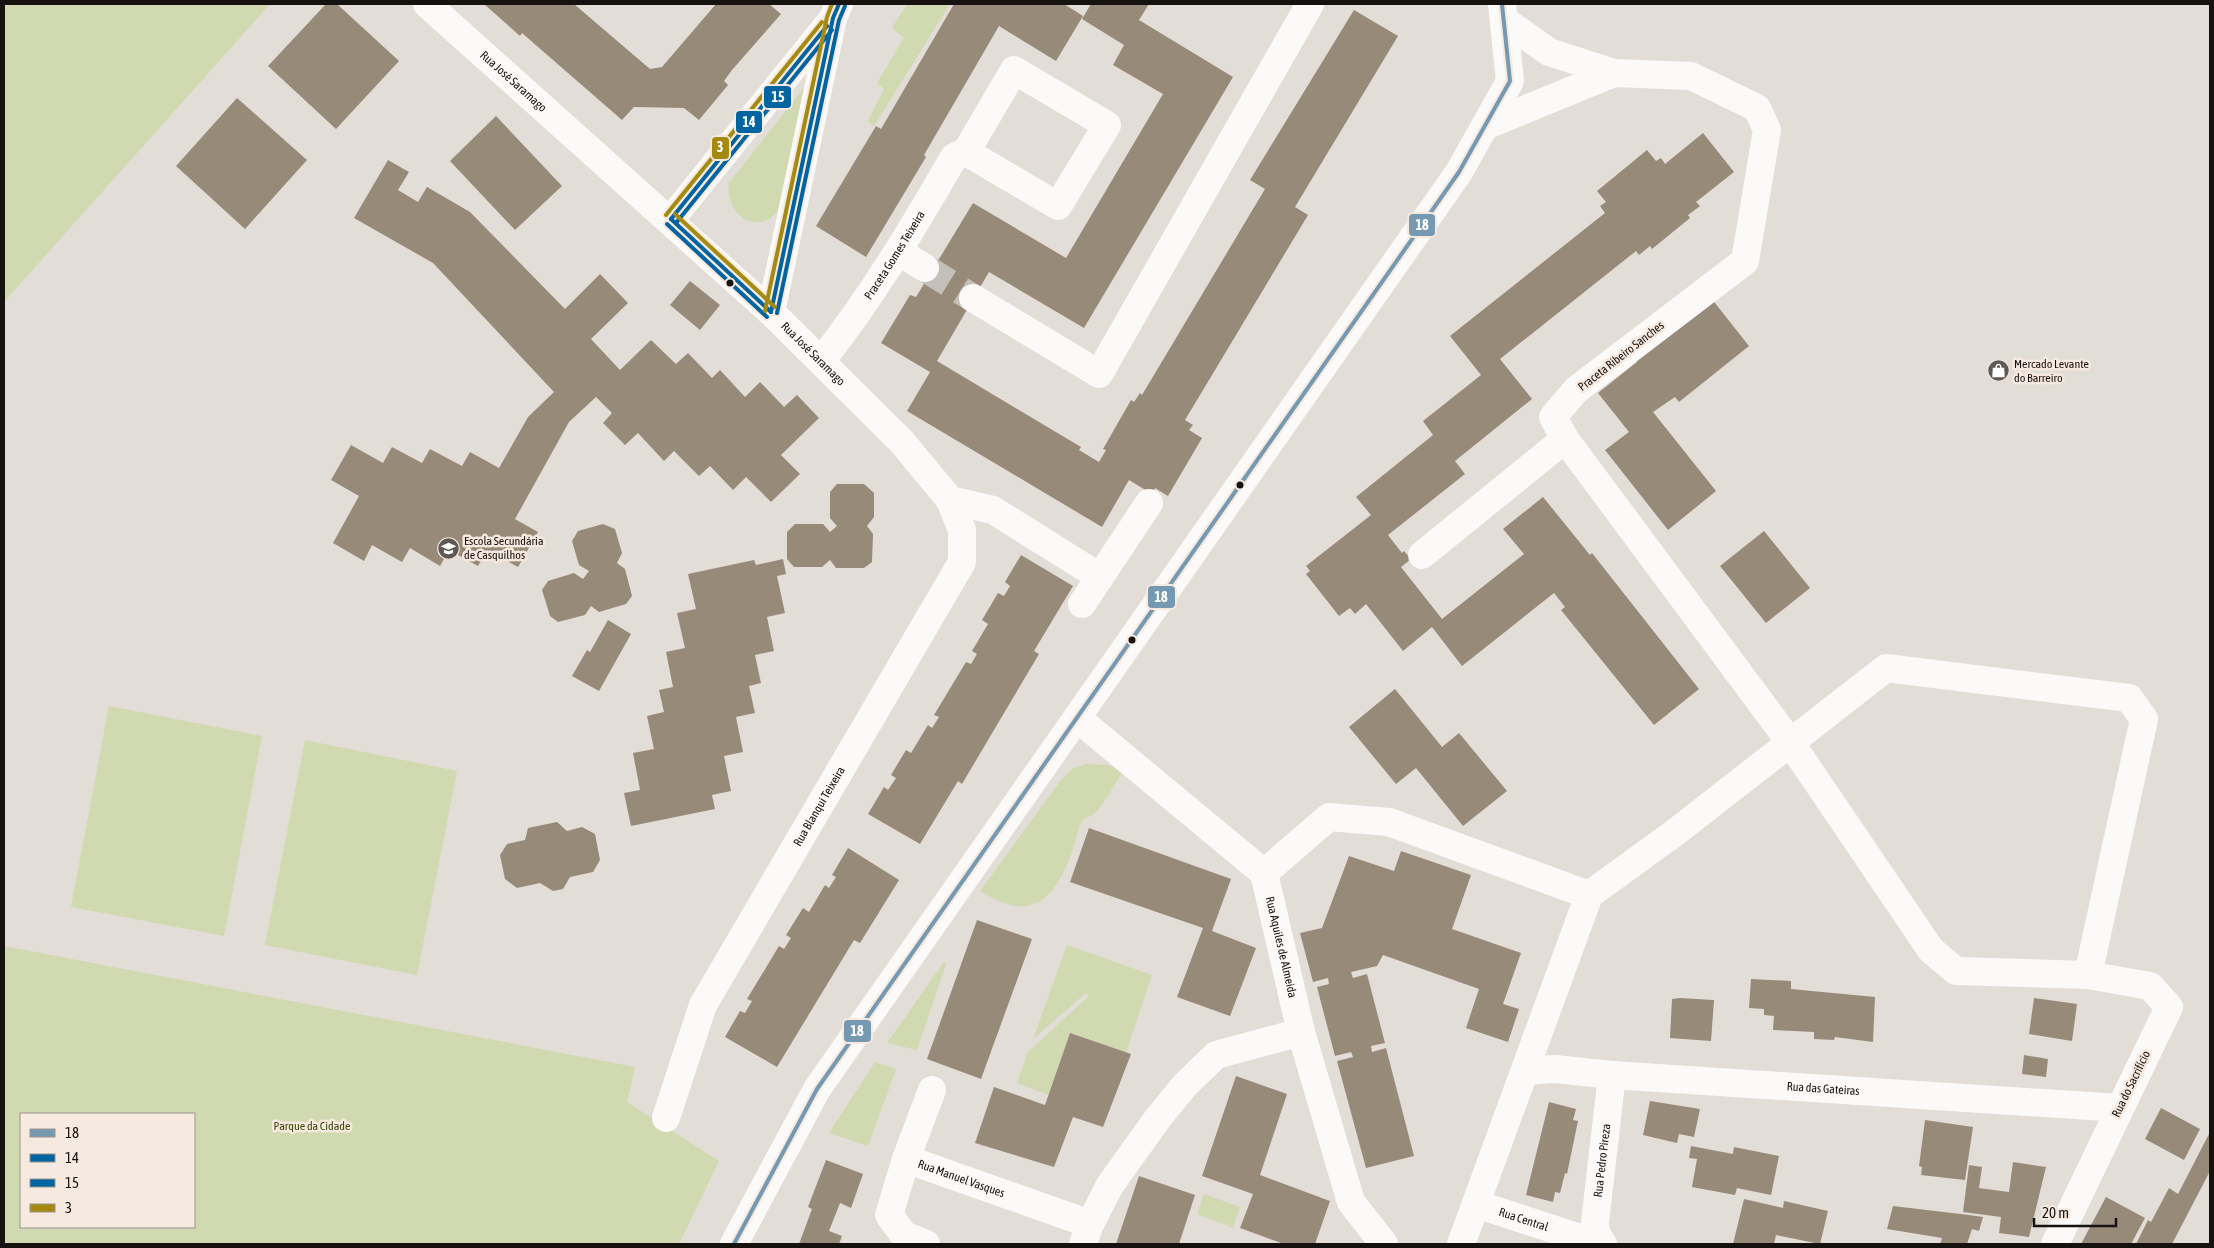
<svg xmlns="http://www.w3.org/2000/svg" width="2214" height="1248" viewBox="0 0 2214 1248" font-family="'Asap Condensed',sans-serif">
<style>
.green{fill:#d0d9b0;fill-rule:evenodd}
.building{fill:#988a79}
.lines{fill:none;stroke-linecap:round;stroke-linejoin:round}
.street-tunnel{stroke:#c4bfb9;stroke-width:28;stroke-dasharray:28 14;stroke-linecap:butt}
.street{stroke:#fbfaf9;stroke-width:28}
.secondary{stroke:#fbfaf9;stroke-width:28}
.bus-1-casing{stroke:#f6e9df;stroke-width:8}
.bus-2-casing{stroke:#f6e9df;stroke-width:8}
.bus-3-casing{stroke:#f6e9df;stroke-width:8}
.bus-4-casing{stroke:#f6e9df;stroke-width:8}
.bus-1{stroke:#7699b2;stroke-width:4}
.bus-2{stroke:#0064a0;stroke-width:4}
.bus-3{stroke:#0064a0;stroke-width:4}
.bus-4{stroke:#a58a12;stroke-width:4}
.bus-dot{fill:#16120f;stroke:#f6e9df;stroke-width:2}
.labels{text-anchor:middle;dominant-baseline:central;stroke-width:5;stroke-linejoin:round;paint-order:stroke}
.street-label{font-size:12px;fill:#16120f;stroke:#f6e9df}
.poi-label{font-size:12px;fill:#16120f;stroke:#f6e9df;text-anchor:start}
.park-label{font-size:12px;fill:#384608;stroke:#f6e9df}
.line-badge{stroke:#f6e9df;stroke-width:2}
.badge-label{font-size:14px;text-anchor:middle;font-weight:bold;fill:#fff}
</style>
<rect width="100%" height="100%" fill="#e3ddd7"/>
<g class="green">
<path d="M4,4H270L4,302Z"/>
<path d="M907,4H950L874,126L868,121L884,89L877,83L904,38L892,28Z"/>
<path d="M806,85L781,208C758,238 725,216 729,183Z"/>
<path d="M109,706L262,736L224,936L71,907Z"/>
<path d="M305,740L457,771L417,975L265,945Z"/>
<path d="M1086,764L1109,765L1122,773C1113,786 1106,801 1096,812C1093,816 1086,817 1083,820C1078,826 1076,838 1074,846C1056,897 1035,926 980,891L1061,780L1072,769Z"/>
<path d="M1067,945L1152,975L1126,1053L1070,1033L1048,1095L1017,1083L1028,1052L1089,996L1086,993L1033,1039Z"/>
<path d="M4,946L635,1067L627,1102L719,1161L679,1244H4ZM21,1114H194V1227H21Z"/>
<path d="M944,962L946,964L917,1050L887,1043Z"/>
<path d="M875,1062L896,1069L868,1146L829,1133Z"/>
<path d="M1204,1194L1240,1207L1233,1228L1199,1215L1198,1211Z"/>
</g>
<g class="building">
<path d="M326,4H337L399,61L336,129L268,66Z"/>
<path d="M484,4H574L650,69L662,67L716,4H769L781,14L732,70L724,81L728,85L699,120L684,108L634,107L622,120L522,33L520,36Z"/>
<path d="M954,4H1064L1083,16L1056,61L999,26L924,155L926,157L866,257L816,226L876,126L881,129Z"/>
<path d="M1091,4H1149L1139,20L1233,77L1084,328L989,272L937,361L1081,447L1079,450L1099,462L1106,450L1103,449L1131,400L1134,402L1140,393L1142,395L1265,189L1250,180L1354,10L1398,36L1295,207L1308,215L1185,420L1193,425L1189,430L1202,438L1168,496L1155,488L1152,494L1129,480L1102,527L907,411L930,372L881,343L910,295L916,297L973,203L1066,258L1163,94L1113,65L1124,45L1082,19Z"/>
<path d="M237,98L307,160L245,229L176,166Z"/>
<path d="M496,116L562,186L515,230L450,161Z"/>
<path d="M1703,133L1734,172L1696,202L1700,206L1688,215L1690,218L1652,249L1650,246L1639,255L1636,251L1500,359L1532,399L1455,461L1465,474L1388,535L1402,553L1404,551L1411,559L1401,567L1442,619L1524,554L1503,529L1543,497L1590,555L1592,553L1699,689L1654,725L1561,610L1565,607L1554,593L1462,666L1432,627L1403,651L1366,604L1355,614L1350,608L1339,616L1306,574L1310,571L1306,566L1371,515L1356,497L1433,435L1423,421L1481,375L1450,336L1605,213L1600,206L1606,202L1597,191L1647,150L1656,161L1661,158L1665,164Z"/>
<path d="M388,160L409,172L398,190L418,202L427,187L470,212L565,309L600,274L628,303L591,339L620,370L651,340L676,364L688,353L712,378L720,370L745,397L760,382L784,407L797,395L819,418L781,455L800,474L771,502L746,477L733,490L710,466L699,476L674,451L664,461L638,433L625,445L603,423L612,413L596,397L569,422L515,519L538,532L518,567L487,550L478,566L449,550L440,566L410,548L402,562L372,545L364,561L333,543L359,496L331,480L351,445L383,463L392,447L422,463L430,449L462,466L470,452L499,468L528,417L554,392L433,263L354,218Z"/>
<path d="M690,281L720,305L700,330L670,305Z"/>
<path d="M1711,298L1749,346L1679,402L1675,397L1653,412L1716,491L1668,530L1605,450L1629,432L1598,393L1637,362L1635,359Z"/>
<path d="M837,484H864L874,493V517L867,526L873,534L872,562L864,568H836L830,560L822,567H794L787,559V532L795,524H823L830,532L837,526L830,518V492Z"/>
<path d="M603,524L615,529L622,553L617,563L625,569L632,596L626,604L599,612L591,606L585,615L558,622L550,616L542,590L548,581L574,573L583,579L589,571L579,565L572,541L578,531Z"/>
<path d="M1764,531L1810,588L1766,623L1720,566Z"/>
<path d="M1021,555L1073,586L1034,651L1039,654L962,784L958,781L920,844L868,814L884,787L888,790L896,778L891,775L906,750L911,753L928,725L932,728L939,717L934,715L966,662L971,664L977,654L972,651L988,624L982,620L998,593L1004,596L1010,586L1005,582Z"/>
<path d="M783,559L786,574L777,576L785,613L767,617L774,651L755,655L761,683L749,686L755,713L736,717L743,752L724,756L731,791L712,795L715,809L631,826L624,793L640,790L633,753L654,749L647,716L664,712L659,690L673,687L666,652L685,648L677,613L696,609L688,574L754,560L756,565Z"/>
<path d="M608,620L631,634L599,691L572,676L587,650L590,652Z"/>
<path d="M1395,689L1442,747L1459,733L1507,791L1463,826L1416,768L1396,784L1349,727Z"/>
<path d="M557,822L567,831L582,827L595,834L600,860L593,872L570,877L563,889L553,891L540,883L517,888L505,879L500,855L507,844L525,840L528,828Z"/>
<path d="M1089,828L1231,879L1212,931L1256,948L1230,1016L1177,997L1203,928L1070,882Z"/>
<path d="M848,848L899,880L860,943L854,940L777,1067L725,1037L740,1011L745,1013L752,1001L747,999L779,946L784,949L791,938L786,935L803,908L809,912L825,885L829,888L836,877L832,875Z"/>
<path d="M1401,851L1471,875L1452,929L1521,953L1503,1004L1519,1009L1508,1042L1466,1028L1479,989L1383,955L1377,966L1351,972L1353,978L1367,974L1385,1043L1371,1046L1372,1052L1386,1048L1414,1156L1366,1168L1337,1061L1353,1057L1351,1052L1335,1056L1317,987L1329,984L1328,978L1313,982L1300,933L1322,928L1349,856L1394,871Z"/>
<path d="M977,920L1032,939L981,1079L927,1059Z"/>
<path d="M1751,979L1791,981V989L1875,997L1873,1042L1835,1037L1834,1040L1814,1039V1032L1773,1030L1774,1016L1764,1015V1009L1749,1008Z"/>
<path d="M1680,998L1714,1000L1711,1041L1670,1038L1672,999Z"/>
<path d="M2034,998L2077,1004L2072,1041L2029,1034Z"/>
<path d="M1070,1033L1131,1054L1103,1127L1073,1117L1054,1167L975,1143L994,1087L1045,1105Z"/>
<path d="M2024,1055L2048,1059L2046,1077L2022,1074Z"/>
<path d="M1236,1076L1287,1094L1260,1175L1330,1201L1315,1244H1284L1240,1228L1253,1194L1202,1176Z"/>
<path d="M1650,1101L1700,1109L1694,1137L1679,1134L1677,1143L1643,1135Z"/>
<path d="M1549,1102L1576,1109L1573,1120L1578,1121L1567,1174L1565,1173L1560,1193L1555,1192L1553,1202L1526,1195Z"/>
<path d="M2161,1108L2200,1129L2184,1160L2145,1139Z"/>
<path d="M1925,1120L1973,1127L1965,1180L1921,1175L1922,1167L1919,1166Z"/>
<path d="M2210,1132V1171L2172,1244H2136L2148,1220L2151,1222L2169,1188L2178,1194Z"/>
<path d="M1691,1146L1733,1154L1734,1147L1779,1156L1771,1195L1737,1188L1735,1195L1692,1187L1697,1159L1689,1158Z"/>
<path d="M826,1160L863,1174L851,1208L840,1203L829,1231L842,1236L839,1244H799L812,1209L808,1207Z"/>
<path d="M2013,1162L2046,1167L2029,1237L1999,1233L2001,1217L1963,1212L1969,1165L1982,1167L1979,1188L2009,1192Z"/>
<path d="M1139,1176L1195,1195L1179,1244H1116Z"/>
<path d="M2106,1197L2145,1218L2131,1244H2081Z"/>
<path d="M1744,1199L1783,1208L1784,1201L1828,1211L1820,1244L1776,1235L1774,1244H1733Z"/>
<path d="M1893,1206L1969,1215L1983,1217L1979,1231L1972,1229L1967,1244H1940L1942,1238L1887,1229Z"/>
</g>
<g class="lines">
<path class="street-tunnel" d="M925,268L973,298"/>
<g class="street">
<path id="s1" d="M427,4L771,312L902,442L950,500L993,510L1100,577"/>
<path d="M1504,20L1549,52L1614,73L1691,76L1757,108L1767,130L1745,261L1576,390L1553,417L1565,439L1790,742L1931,950L1956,971L2088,975L2150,986L2169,1007L2055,1244"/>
<path d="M1014,70L1107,125L1058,206L966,152Z"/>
<path d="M1485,126L1614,73"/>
<path d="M671,219L830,22"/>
<path d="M899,252L925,268"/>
<path d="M973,298L1099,374L1310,4"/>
<path d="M771,312L833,18L839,4"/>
<path id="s2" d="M821,361C872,297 913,228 954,157L966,152"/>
<path d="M1422,555L1565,439"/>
<path d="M1082,604L1149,503"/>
<path id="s3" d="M1077,718L1264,873L1301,1032L1351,1202L1384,1244"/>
<path d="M1264,873L1329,817L1389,822L1589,895"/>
<path id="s4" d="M1525,1071L1555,1069L1612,1075L2120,1108"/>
<path id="s5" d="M666,1118L703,1005L962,562V530L950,500"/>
<path d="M906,1159L932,1090"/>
<path id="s6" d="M1476,1204L1599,1244"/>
<path id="s7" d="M926,1244L904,1235L889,1215L906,1159L1090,1224"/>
<path d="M1083,1244L1090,1224L1110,1185L1158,1118L1185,1085L1216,1055L1301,1032"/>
<path d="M1461,1244L1589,895L1677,831L1886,668L2129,698L2144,719L2088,975"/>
<path id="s8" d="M1603,1244L1596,1233L1595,1222L1612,1075"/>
</g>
<path class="secondary" d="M734,1244L817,1089L1459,172L1510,81L1502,4"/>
<defs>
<path id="bus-1" d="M734,1244L817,1089L1459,172L1510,81L1502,4"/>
<g id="bus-2">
<path d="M671,219L827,26"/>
<path d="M671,219L771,312"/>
<path d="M771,312L833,18L839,4"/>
</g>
<g id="bus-3">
<path d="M676,223L832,30"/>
<path d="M667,224L767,317"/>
<path d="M777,313L839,20L845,6"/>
</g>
<g id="bus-4">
<path d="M675,214L775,307"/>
<path d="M666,215L822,22"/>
<path d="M765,311L827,17L832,4"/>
</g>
</defs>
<use href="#bus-1" class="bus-1-casing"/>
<use href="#bus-2" class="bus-2-casing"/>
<use href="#bus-3" class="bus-3-casing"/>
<use href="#bus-4" class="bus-4-casing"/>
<use href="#bus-1" class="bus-1"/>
<use href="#bus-2" class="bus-2"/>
<use href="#bus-3" class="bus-3"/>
<use href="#bus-4" class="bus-4"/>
</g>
<defs>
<symbol id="shop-disc" viewBox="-11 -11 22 22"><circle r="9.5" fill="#5e5955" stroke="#f6e9df"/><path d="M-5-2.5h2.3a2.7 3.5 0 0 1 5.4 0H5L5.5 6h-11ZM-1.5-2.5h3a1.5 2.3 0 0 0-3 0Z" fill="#fff"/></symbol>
<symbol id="school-disc" viewBox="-11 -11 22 22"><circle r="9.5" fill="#5e5955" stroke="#f6e9df"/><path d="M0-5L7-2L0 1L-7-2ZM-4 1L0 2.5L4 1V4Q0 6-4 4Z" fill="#fff"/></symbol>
</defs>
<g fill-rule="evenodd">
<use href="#shop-disc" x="1986" y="358" width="25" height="25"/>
<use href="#school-disc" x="436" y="536" width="25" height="25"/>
</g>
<g class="bus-dot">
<circle cx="730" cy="283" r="4.5"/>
<circle cx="1240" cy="485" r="4.5"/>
<circle cx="1132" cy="640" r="4.5"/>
</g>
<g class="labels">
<g class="street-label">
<text stroke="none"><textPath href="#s1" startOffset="116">Rua José Saramago</textPath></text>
<text stroke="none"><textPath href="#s2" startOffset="129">Praceta Gomes Teixeira</textPath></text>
<text stroke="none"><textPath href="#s1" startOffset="521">Rua José Saramago</textPath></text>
<text transform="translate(1621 356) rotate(-38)">Praceta Ribeiro Sanches</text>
<text stroke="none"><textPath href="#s5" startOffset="349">Rua Blanqui Teixeira</textPath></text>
<text stroke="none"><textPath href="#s3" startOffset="319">Rua Aquiles de Almeida</textPath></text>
<text transform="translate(2131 1084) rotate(-64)">Rua do Sacrifício</text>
<text stroke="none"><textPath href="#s4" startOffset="299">Rua das Gateiras</textPath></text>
<text stroke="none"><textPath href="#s8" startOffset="86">Rua Pedro Pireza</textPath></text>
<text stroke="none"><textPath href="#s7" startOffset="166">Rua Manuel Vasques</textPath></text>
<text stroke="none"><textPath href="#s6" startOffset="50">Rua Central</textPath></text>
</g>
<g class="poi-label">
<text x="2014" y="364">Mercado Levante<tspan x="2014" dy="14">do Barreiro</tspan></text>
<text x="464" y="541">Escola Secundária<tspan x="464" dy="14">de Casquilhos</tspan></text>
</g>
<g class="park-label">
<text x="312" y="1126">Parque da Cidade</text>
</g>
</g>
<g class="line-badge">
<rect x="763" y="85" width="29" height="24" rx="5" fill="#0064a0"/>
<rect x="735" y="110" width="28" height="24" rx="5" fill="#0064a0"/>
<rect x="711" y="136" width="19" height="24" rx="5" fill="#a58a12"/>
<rect x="1408" y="213" width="28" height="24" rx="5" fill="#7699b2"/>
<rect x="1147" y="585" width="29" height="24" rx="5" fill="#7699b2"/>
<rect x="843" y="1019" width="29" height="24" rx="5" fill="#7699b2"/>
</g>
<g class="badge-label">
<text x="778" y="102">15</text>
<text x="749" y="127">14</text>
<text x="720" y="152">3</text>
<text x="1422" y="230">18</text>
<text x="1161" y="602">18</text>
<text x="857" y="1036">18</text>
</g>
<rect width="2214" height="1248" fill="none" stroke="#16120f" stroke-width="10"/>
<rect x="20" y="1113" width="175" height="115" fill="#f6e9df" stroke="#9c938c"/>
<rect x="30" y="1129" width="25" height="8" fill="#7699b2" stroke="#9c938c"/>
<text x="65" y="1138" font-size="15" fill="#16120f">18</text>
<rect x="30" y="1154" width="25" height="8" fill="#0064a0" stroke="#9c938c"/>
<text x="65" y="1163" font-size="15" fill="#16120f">14</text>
<rect x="30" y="1179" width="25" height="8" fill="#0064a0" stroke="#9c938c"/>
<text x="65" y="1188" font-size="15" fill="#16120f">15</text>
<rect x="30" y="1204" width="25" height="8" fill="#a58a12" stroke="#9c938c"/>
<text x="65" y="1213" font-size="15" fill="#16120f">3</text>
<path d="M2034 1218v8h82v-8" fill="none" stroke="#16120f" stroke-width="2.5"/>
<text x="2042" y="1218" font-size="15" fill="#16120f" stroke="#f6e9df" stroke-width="4" paint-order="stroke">20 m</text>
</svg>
